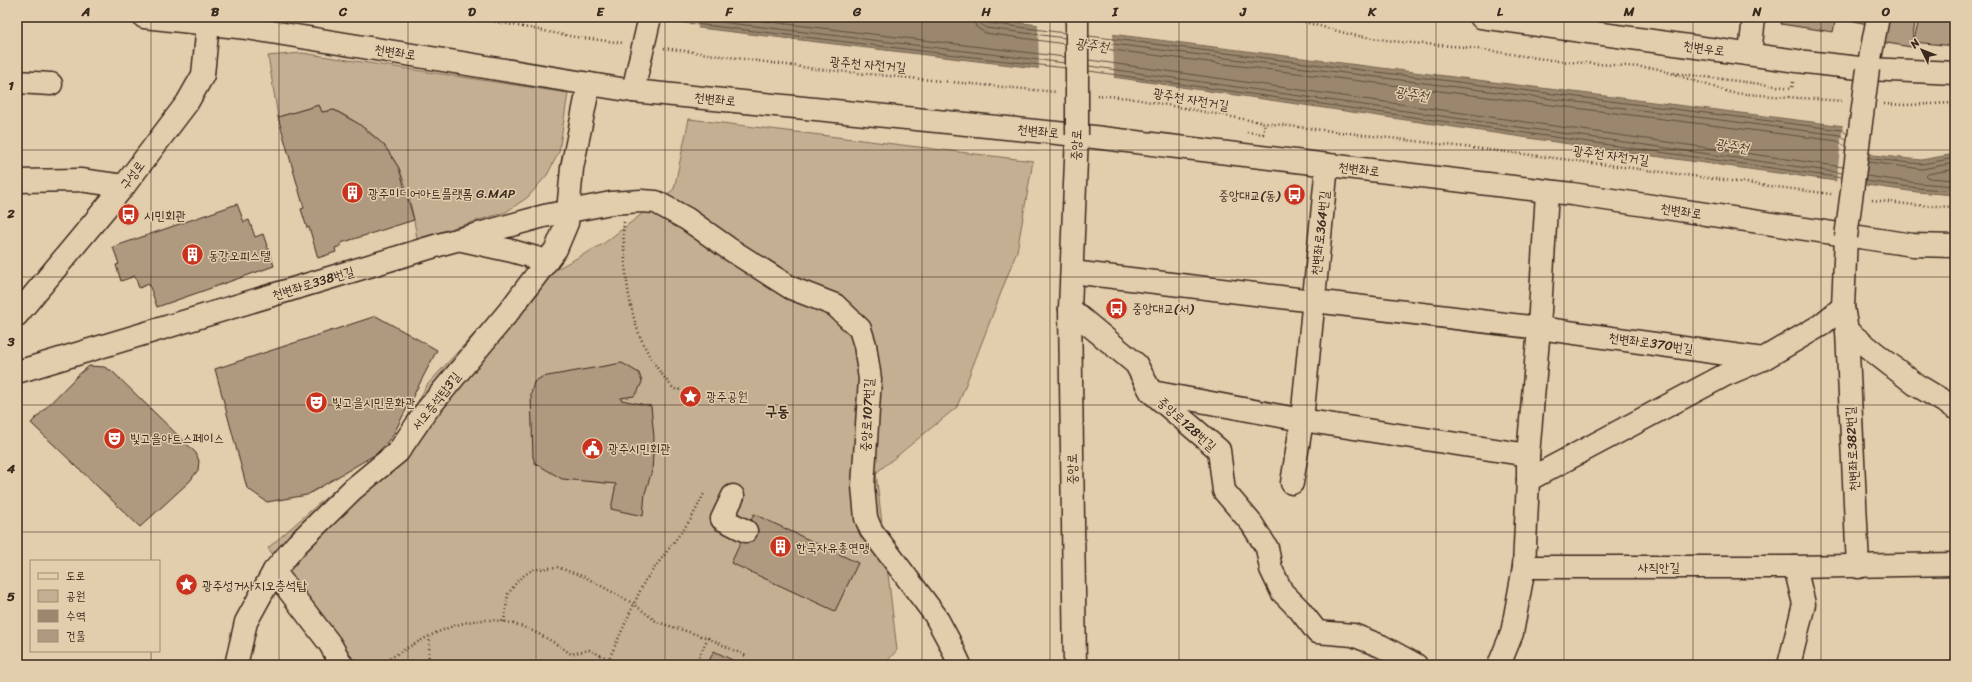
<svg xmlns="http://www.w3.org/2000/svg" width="1972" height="682" viewBox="0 0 1972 682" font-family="Sriracha,'Poor Story',sans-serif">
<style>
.green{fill:#c4af92;stroke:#806c58}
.water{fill:#9a876e;stroke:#74624e}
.pier{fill:#e2cdac}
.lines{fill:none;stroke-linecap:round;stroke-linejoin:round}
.shore{stroke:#614f3e;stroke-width:1}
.building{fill:#af9a80;stroke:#3b2a1e}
.minor-casing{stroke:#3b2a1e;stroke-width:25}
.major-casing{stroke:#3b2a1e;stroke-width:25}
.path{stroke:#3b2a1e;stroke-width:2.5;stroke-dasharray:1 3;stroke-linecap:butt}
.minor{stroke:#e2cdac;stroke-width:22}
.major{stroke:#e2cdac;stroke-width:22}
.minor-bridge-casing{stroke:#3b2a1e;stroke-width:25;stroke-linecap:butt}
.major-bridge-casing{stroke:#3b2a1e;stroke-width:25;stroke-linecap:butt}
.minor-bridge{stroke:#e2cdac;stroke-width:22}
.major-bridge{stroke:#e2cdac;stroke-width:22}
.grid{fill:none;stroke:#3b2a1e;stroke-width:1;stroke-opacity:0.55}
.labels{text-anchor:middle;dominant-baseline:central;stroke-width:3;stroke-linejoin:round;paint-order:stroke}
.street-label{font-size:13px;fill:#3b2a1e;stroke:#e2cdac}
.poi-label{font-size:13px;fill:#3b2a1e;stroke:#e2cdac;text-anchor:start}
.water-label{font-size:14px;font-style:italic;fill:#4e3d2e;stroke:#e2cdac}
.quarter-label{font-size:15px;font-weight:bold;fill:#3b2a1e;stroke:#e2cdac}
.neatline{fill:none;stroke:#3b2a1e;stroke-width:1.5}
.grid-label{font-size:13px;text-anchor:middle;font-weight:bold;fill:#3b2a1e}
</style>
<rect width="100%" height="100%" fill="#e2cdac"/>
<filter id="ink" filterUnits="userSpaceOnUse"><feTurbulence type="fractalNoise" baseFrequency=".025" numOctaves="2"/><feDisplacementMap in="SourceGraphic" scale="8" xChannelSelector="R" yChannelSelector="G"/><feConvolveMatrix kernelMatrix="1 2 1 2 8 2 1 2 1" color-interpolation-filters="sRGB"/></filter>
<g filter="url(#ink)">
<g class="green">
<path d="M302,53L568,93L559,152L547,175L528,197L506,212L417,239C407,173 396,142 335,110L322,112L319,105L278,117L268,56Z"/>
<path d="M689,119L1033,161L1017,251L957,407L876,473L897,650L884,665H358L268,548L339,486L364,471L400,435L427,385L512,293L603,244L674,189Z"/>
</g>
<path class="water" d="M607,17H975L1844,126L1866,150L1873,155L1921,160L1955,154V195L1917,192L1617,151L1120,78Z"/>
<g class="pier">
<path d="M605,17H697L698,30L607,19Z"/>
<path d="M1038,24L1113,33L1114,80L1039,71Z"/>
<path d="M1843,124L1853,130L1856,186L1836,183Z"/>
</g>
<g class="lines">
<g class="shore">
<path d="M679,17L1065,63"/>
<path d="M729,17L1065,57"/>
<path d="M973,17L976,27L985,33L1065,44"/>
<path d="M979,17L981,24L986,28L1065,38"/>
<path d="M984,17L985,21L988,23L1065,33"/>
<path d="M662,20L1065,68"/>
<path d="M1089,36L1842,130L1847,134"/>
<path d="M1089,41L1840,135L1847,140"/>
<path d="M1089,47L1838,141L1846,148"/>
<path d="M1089,60L1843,167"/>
<path d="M1089,66L1842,173"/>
<path d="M1089,71L1842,178"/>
<path d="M1869,157L1873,159L1922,164L1955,158"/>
<path d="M1868,162L1922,169L1955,163"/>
<path d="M1955,169L1928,174L1926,176L1928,178L1955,180"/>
<path d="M1866,176L1918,183L1955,186"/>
<path d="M1865,181L1918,188L1955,191"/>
</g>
</g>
<g class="building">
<path d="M1782,17H1836L1833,32L1781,24Z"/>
<path d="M1847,17H1869L1867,24L1846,19Z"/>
<path d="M1886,17H1916L1911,47L1881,42Z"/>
<path d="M1920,17H1955L1954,46L1913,42Z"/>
<path d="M319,105L322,112L334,110L359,124L384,145L399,168L414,220L341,243V246L335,248L336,252L318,258L309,227L307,228L301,209L304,208L278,117Z"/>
<path d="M237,204L244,222L249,220L255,237L263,234L274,266L157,307L149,284L139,288L135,276L121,281L116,265L119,264L113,247Z"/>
<path d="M376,316L437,350L393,435L385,445L376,454L307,495L267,502L247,488L215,369Z"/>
<path d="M622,363L639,373L642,382L638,391L634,396L621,398V400L651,406L654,438L652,471L645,493L643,516L611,509L616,484L562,479L535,463L533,457L531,394L534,382L542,377Z"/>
<path d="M89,366L104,367L112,371L196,453L199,461L198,470L190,481L140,527L31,423L76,377Z"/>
<path d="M754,514L858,563L835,611L731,563Z"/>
<path d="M714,651L742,665H707Z"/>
</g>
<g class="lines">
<defs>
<g id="minor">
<path d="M144,17L247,28L633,91L1077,135L1572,194L1913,245L1955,246"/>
<path d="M1481,17L1797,61L1868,69L1955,73"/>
<path d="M1750,54L1754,17"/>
<path d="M1868,69L1878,17"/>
<path d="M17,82L51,84"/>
<path d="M633,91L640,60"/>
<path d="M17,181L80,180L124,186"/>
<path d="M1846,237L1843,307L1847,331L1858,567"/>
<path d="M462,240L512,251L547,261"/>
<path d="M1072,272L1539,328L1763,359"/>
<path d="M1070,309L1136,364L1151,392L1219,450L1224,491L1252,524L1267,548L1271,569L1282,592L1299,609L1317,632L1353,635L1381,646L1416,665"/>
<path d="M17,315L124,186L187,103L203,75L208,24"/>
<path d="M1847,331L1915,384L1955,408"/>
<path d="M17,372L442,244L544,216L611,203L641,201L656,202L687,219L728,248L791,288L835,305L860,329L865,345L870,379L863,486L866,518L871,530L935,615L949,641L960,665"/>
<path d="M1152,392L1302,420L1528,455"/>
<path d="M1528,480L1725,375L1763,359L1821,325L1843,307"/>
<path d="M1292,483L1302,420L1327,165"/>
<path d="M733,496L722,519L746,531"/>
<path d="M1524,567H1795L1955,564"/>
<path d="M274,571L330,644L342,665"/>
<path d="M236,665L246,622L274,571L297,544L353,489L398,452L426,411L510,310L556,249L567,223L572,168L589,84"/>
<path d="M1499,665L1512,633L1524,567L1528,480V455L1539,328L1547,192"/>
<path d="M1789,665L1804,604L1795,567"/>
</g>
<g id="major">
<path d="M208,17V24"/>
<path d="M1075,665L1070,309L1077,135"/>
</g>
</defs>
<use href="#minor" class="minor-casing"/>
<use href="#major" class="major-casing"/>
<g class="path">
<path d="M471,17L575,37L623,43"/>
<path d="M1277,17L1294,19L1352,35L1400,42L1464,47L1557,61L1655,68L1732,93L1843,101"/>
<path d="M664,48L816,69L1056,92"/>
<path d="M1674,73L1792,88L1793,82"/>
<path d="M1097,95L1129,98L1265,123L1531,155L1831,194"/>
<path d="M1884,104L1905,105L1955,103"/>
<path d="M1247,132L1263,134L1265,123"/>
<path d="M1872,200L1914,205L1955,207"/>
<path d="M624,222C622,235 625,249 625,262C629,314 639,350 674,389L681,390"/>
<path d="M504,622L508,594L519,579L532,570L557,567L585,577L634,604L657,622L708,638L695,665"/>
<path d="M708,638L746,656"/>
<path d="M609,659L620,665"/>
<path d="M380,665C409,646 451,620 486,620C516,619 547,637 571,654L589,650L609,659L644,582L691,519L705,492"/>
<path d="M428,665L430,637"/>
</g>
<use href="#minor" class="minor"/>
<use href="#major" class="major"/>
<defs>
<g id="minor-bridge">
<path d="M640,60L650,17"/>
<path d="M1846,237L1868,69"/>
</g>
<path id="major-bridge" d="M1077,135V17"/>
</defs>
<use href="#minor-bridge" class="minor-bridge-casing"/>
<use href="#major-bridge" class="major-bridge-casing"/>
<use href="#minor-bridge" class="minor-bridge"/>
<use href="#major-bridge" class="major-bridge"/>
</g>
</g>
<path class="grid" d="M151,17V561M279,17V665M408,17V665M536,17V665M665,17V665M793,17V665M922,17V665M1050,17V665M1179,17V665M1307,17V665M1436,17V665M1564,17V665M1693,17V665M1821,17V665M17,150H1955M17,277H1955M17,405H1955M17,532H1955M151,651V665"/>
<defs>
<symbol id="building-disc" viewBox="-11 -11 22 22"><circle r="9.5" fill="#c8321e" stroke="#e2cdac"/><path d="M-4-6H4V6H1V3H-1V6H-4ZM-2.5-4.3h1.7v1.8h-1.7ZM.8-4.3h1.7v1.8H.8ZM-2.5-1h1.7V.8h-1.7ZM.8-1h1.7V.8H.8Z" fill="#fff"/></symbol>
<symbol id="bus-disc" viewBox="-11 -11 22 22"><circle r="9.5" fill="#c8321e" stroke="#e2cdac"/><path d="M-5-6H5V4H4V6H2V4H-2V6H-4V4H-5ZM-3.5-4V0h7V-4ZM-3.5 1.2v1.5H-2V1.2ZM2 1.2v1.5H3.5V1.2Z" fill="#fff"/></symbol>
<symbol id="sight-disc" viewBox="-11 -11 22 22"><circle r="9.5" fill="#c8321e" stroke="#e2cdac"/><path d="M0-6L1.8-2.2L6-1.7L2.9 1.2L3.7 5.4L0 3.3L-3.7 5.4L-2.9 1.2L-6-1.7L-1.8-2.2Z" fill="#fff"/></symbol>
<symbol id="theatre-disc" viewBox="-11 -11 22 22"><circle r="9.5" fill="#c8321e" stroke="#e2cdac"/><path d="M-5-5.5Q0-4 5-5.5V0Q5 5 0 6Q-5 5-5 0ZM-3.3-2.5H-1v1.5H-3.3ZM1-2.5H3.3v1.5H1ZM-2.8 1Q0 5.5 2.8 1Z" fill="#fff"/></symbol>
<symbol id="civic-disc" viewBox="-11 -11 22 22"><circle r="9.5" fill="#c8321e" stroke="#e2cdac"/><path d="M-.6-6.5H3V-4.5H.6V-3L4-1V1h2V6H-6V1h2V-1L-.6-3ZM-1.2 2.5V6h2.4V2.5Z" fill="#fff"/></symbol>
</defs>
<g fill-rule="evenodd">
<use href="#building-disc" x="340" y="180" width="25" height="25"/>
<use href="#bus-disc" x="1282" y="182" width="25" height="25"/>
<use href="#bus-disc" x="116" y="202" width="25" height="25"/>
<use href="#building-disc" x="180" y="242" width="25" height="25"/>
<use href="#bus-disc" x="1104" y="296" width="25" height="25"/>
<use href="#sight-disc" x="678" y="384" width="25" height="25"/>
<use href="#theatre-disc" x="304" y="390" width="25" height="25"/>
<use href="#theatre-disc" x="102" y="426" width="25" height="25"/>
<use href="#civic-disc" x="580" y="436" width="25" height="25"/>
<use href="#building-disc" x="768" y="534" width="25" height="25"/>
<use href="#sight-disc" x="174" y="572" width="25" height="25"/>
</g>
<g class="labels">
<g class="street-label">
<text transform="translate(1704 48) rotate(8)">천변우로</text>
<text transform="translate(395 52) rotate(9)">천변좌로</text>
<text transform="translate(868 64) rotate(5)">광주천 자전거길</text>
<text transform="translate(715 99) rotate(6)">천변좌로</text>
<text transform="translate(1191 99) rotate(10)">광주천 자전거길</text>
<text transform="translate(1038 131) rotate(6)">천변좌로</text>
<text transform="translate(1076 145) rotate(-88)">중앙로</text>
<text transform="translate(1611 155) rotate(8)">광주천 자전거길</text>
<text transform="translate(1359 169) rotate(7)">천변좌로</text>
<text transform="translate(132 175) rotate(-53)">구성로</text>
<text transform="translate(1681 211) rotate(9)">천변좌로</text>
<text transform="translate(1320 233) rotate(-84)">천변좌로364번길</text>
<text transform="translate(313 283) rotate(-17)">천변좌로338번길</text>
<text transform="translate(1651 343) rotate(8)">천변좌로370번길</text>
<text transform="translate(436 401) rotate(-52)">서오층석탑3길</text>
<text transform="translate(867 415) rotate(-87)">중앙로107번길</text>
<text transform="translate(1187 424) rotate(42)">중앙로128번길</text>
<text transform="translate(1852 449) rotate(-93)">천변좌로382번길</text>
<text transform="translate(1072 469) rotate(-91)">중앙로</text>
<text x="1659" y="567">사직안길</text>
</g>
<g class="poi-label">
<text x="368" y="193">광주미디어아트플랫폼 G.MAP</text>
<text x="1280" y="195" text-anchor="end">중앙대교(동)</text>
<text x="144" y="215">시민회관</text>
<text x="208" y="255">동강오피스텔</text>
<text x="1132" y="308">중앙대교(서)</text>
<text x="706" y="396">광주공원</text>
<text x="332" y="402">빛고을시민문화관</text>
<text x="130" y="438">빛고을아트스페이스</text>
<text x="608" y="448">광주시민회관</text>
<text x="796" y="547">한국자유총연맹</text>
<text x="202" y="585">광주성거사지오층석탑</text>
</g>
<g class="water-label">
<text transform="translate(1092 45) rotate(7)">광주천</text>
<text transform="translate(1412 94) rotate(9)">광주천</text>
<text transform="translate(1732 146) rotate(9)">광주천</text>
</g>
<g class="quarter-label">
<text x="777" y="411">구동</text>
</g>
</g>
<rect width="1972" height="682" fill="none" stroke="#e2cdac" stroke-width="44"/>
<rect x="30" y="560" width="130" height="92" fill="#e2cdac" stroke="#9f8c73"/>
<rect x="38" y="573" width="20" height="6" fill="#e2cdac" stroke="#9f8c73"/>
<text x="66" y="580" font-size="12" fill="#3b2a1e">도로</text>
<rect x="38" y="590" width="20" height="12" fill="#c4af92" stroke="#9f8c73"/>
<text x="66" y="600" font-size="12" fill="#3b2a1e">공원</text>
<rect x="38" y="610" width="20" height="12" fill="#9a876e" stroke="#9f8c73"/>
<text x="66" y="620" font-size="12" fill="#3b2a1e">수역</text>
<rect x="38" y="630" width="20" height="12" fill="#af9a80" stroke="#9f8c73"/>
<text x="66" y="640" font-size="12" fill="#3b2a1e">건물</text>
<g transform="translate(1922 50) rotate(313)" stroke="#e2cdac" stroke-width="3" paint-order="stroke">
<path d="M0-3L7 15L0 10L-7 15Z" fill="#3b2a1e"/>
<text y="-6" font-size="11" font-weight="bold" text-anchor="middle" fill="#3b2a1e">N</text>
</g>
<rect x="22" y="22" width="1928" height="638" class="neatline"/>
<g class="grid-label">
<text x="86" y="16">A</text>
<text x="215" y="16">B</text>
<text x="343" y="16">C</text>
<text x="472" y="16">D</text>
<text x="600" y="16">E</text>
<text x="729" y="16">F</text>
<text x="857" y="16">G</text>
<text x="986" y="16">H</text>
<text x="1115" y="16">I</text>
<text x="1243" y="16">J</text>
<text x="1372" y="16">K</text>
<text x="1500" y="16">L</text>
<text x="1629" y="16">M</text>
<text x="1757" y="16">N</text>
<text x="1886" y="16">O</text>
<text x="11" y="90">1</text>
<text x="11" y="218">2</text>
<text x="11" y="346">3</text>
<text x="11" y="473">4</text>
<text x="11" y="601">5</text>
</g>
</svg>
